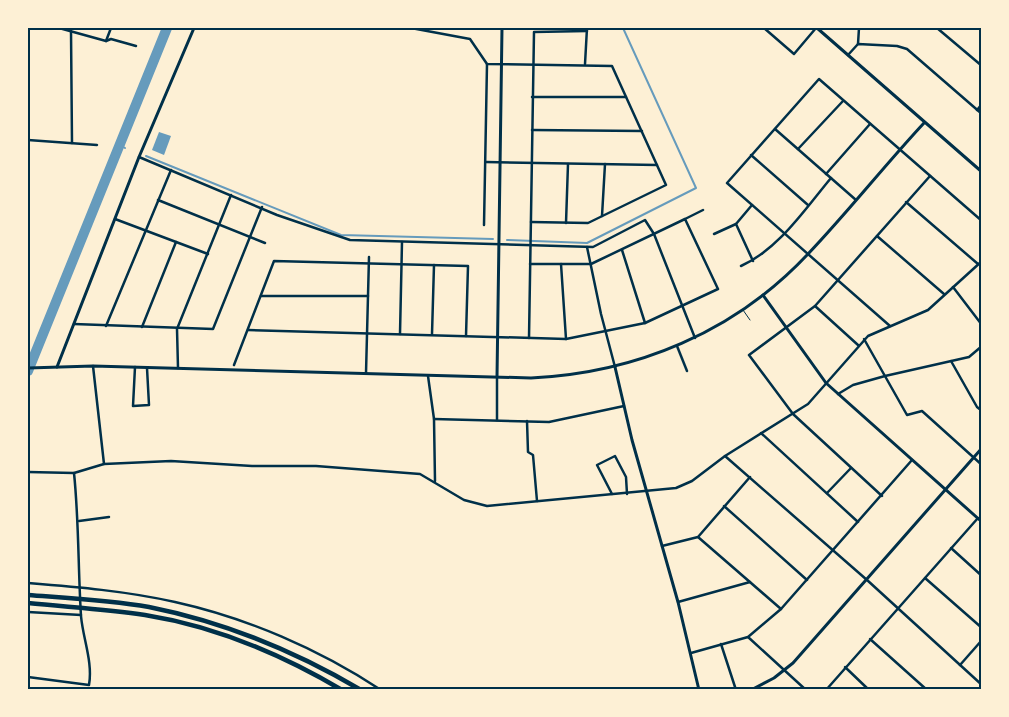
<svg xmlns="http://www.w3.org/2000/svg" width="1009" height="717" viewBox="0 0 1009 717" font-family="Karla,sans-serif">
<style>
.water{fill:#669bbc}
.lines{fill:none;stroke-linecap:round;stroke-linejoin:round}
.stream{stroke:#669bbc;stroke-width:2}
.river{stroke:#669bbc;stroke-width:10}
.service{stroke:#003049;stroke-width:1}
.minor{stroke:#003049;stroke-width:2.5}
.tertiary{stroke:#003049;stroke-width:3}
.secondary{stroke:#003049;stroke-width:3}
.motorway{stroke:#003049;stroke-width:4.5}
.neatline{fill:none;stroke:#003049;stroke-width:2}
</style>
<rect width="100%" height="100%" fill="#fdf0d5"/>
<path class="water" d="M159,132L171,136L164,155L152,150Z"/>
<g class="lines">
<g class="stream">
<path d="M120,145L125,148"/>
<path d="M146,156L341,235L493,239"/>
<path d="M507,240L587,243L696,188L623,28"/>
</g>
<path class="river" d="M28,371L167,28"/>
<path class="service" d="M743,310L750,320"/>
<g class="minor">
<path d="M59,28L106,41L111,39L136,46"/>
<path d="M411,28L470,39L487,64L612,66L666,185L588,223L531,222"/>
<path d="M764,28L794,54L816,28"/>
<path d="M937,28L982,66"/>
<path d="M71,31L72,143"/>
<path d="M106,41L111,28"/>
<path d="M858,44L859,28"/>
<path d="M848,55L858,44L897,46L907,49L982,114"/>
<path d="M585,64L587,28"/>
<path d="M532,97H626"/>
<path d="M977,110L982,104"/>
<path d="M775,129L856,200"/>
<path d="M532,130L642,131"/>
<path d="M28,140L97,145"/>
<path d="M798,149L843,101"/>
<path d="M751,155L808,205"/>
<path d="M139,157L277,215L350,240L593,247L645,220L654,234L695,338"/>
<path d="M486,162L657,165"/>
<path d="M826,174L870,124"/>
<path d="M158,200L265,243"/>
<path d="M906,202L978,264"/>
<path d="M752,205L736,224L753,261"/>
<path d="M602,216L605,164"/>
<path d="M115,219L208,254"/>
<path d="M685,219L703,210"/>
<path d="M566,223L568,164"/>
<path d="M484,225L487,64"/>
<path d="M714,234L736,224"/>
<path d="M877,236L944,294"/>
<path d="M587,247L601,314L615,367"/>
<path d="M622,250L645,323"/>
<path d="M561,264L566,339"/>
<path d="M741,266C779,249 805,209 831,178"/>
<path d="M953,287L982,325"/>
<path d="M261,296H368"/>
<path d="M815,306L858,345"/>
<path d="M74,324L213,329L262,207"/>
<path d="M106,326L171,170"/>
<path d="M890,326L727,183L819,79L982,221"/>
<path d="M142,327L176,242"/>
<path d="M248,330L566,339L645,323L718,289L685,219L591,264H530"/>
<path d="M400,334L402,242"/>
<path d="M432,334L434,265"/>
<path d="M529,338L534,32L587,31"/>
<path d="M864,339L907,415L922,411L982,465"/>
<path d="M677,346L687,371"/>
<path d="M951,361L977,407L982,411"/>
<path d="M234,365L274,261L468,266L466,336"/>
<path d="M93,366L104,464"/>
<path d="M135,367L133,406L149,405L147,368"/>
<path d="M178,368L177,329L231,195"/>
<path d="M366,373L369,257"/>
<path d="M428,376L434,419L435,481"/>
<path d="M838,394L853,385L885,376L969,357L982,346"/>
<path d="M434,419L549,422L624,406"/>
<path d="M497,420V377"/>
<path d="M527,421L528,452L533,455L537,501"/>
<path d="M761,433L858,522"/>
<path d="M725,456L867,580L982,685"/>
<path d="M28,472L74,473L104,464L171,461L252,466H316L420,474L464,500L487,506L676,488L692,481L725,456L808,404L868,336L928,310L982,261"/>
<path d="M827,493L851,468"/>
<path d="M612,494L597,465L615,456L626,477L627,494"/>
<path d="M882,496L793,414L749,355L815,306L930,176"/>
<path d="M724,506L807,580"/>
<path d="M79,521L109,517"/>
<path d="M698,537L781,609"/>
<path d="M662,546L698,537L750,477"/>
<path d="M951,548L982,576"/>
<path d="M925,578L982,628"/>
<path d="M28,583C77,587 126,591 175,602C247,618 319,649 381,690"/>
<path d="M678,602L750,582"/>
<path d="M28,612L81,615"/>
<path d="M748,637L806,690"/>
<path d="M870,639L927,690"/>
<path d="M721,644L736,690"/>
<path d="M691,653L748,637L781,609L912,460"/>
<path d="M960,665L982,640"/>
<path d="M845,667L869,690"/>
<path d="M28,677L89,685C93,662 83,639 81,616C78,568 79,521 74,473"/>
<path d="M826,690L978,518"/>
</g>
<g class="tertiary">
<path d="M763,295L826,383L982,522"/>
<path d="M57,367L139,157L194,28"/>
<path d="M615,367L632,440L678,602L699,690"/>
<path d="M28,368L93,366L531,378C636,373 735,332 808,254C848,212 884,166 924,123"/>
<path d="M497,377L502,28"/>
<path d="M751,690L774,678L793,663L982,448"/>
</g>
<path class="secondary" d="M817,28L982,172"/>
<g class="motorway">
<path d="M28,595C68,598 109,600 149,607C224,622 295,651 361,690"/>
<path d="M28,603C66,607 106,609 145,615C214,626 281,654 342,690"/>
</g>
</g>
<rect width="1009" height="717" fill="none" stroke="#fdf0d5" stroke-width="58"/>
<rect x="29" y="29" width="951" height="659" class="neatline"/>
</svg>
